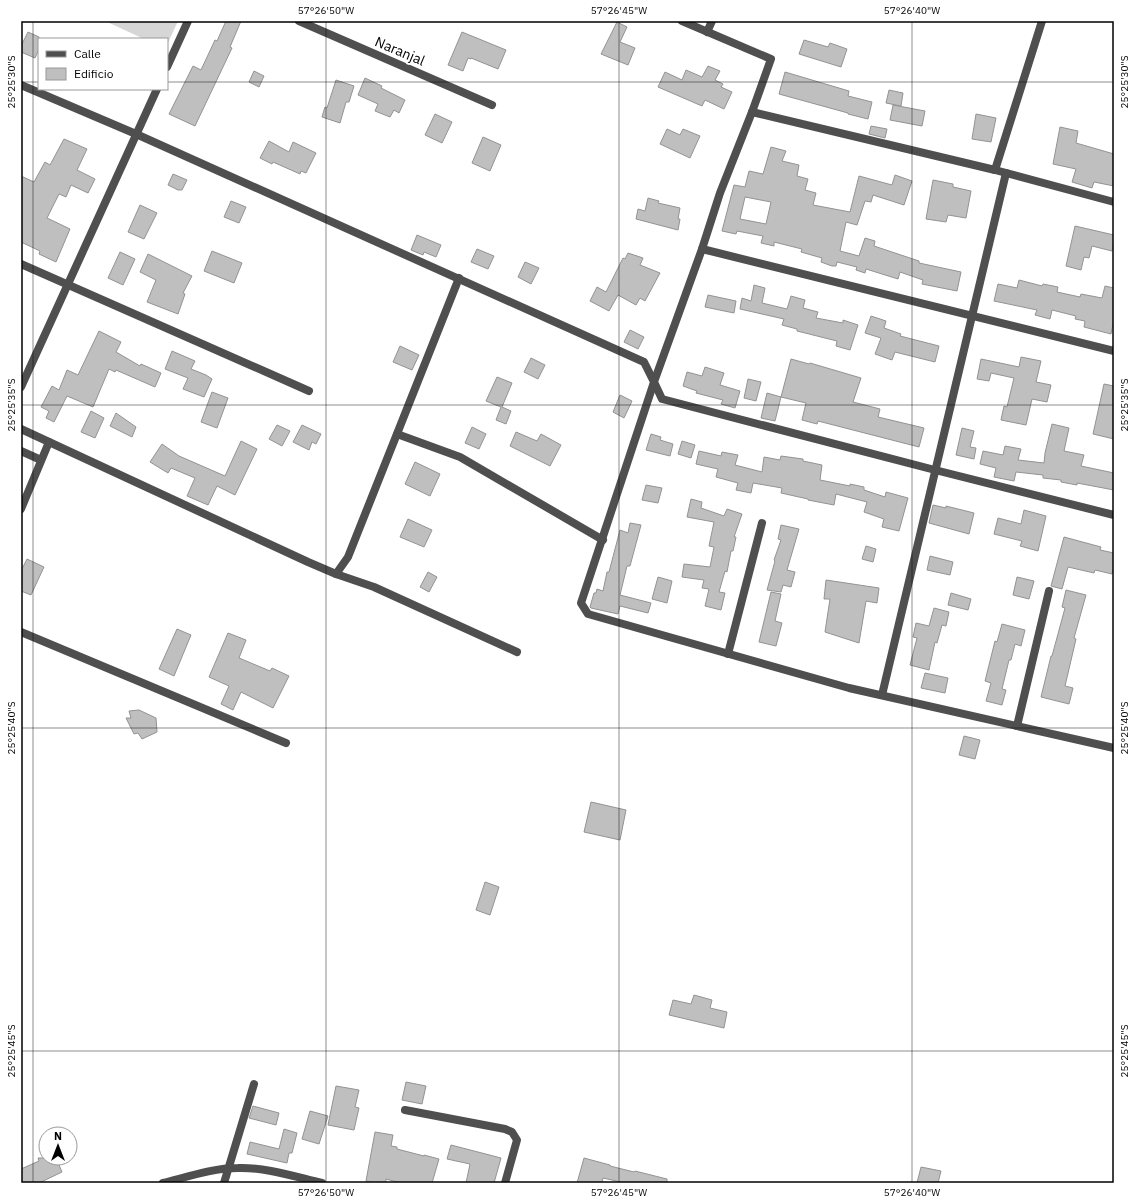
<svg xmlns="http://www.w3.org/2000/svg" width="1135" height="1204" viewBox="0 0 1135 1204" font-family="'IBM Plex Sans',sans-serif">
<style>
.green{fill:#d6d6d6}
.building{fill:#bfbfbf;stroke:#939393;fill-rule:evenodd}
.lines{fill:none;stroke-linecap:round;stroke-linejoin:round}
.street{stroke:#4f4f4f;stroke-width:8}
.ticks{fill:none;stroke:#000;stroke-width:1;stroke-opacity:0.45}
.labels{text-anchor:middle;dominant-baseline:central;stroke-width:3.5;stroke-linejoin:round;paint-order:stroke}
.street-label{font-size:14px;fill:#000;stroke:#fff}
.neatline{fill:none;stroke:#000;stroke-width:1.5}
.ticks-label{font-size:10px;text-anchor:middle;fill:#000}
</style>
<rect width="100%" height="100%" fill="#fff"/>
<path class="green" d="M105,21H178L167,45V39H144Z"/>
<g class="building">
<path d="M226,21H241L230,47L232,48L195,126L169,114L193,66L201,70L215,40L217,41Z"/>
<path d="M617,22L627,27L620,42L635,48L628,65L601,54Z"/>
<path d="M28,32L39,37V49L35,58L21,52V46Z"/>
<path d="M462,32L506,50L498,69L471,58V59L468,58L463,71L448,65Z"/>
<path d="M804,40L828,47L830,43L847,49L841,67L799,54Z"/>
<path d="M708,66L720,71L715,80L723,84L721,87L732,92L724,109L705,100L702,106L658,87L665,72L682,80L686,70L702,77Z"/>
<path d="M254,71L264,76L259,87L249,82Z"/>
<path d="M785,72L849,91L848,96L872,102L868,119L848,114V113L779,94Z"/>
<path d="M365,78L382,86L381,88L405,100L399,113L394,110L390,117L375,111L378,104L358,95Z"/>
<path d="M336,80L354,86L349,102H346L340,123L322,117L325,107L327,108Z"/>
<path d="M889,90L903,93L901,106L886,103Z"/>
<path d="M893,105L925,111L922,126L890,120Z"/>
<path d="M435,114L452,122L442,143L425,135Z"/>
<path d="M976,114L996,118L991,142L972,139Z"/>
<path d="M871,126L887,129L885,138L869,134Z"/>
<path d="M1060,127L1078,131L1076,143L1114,154V186L1094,182L1092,188L1072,182L1076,169L1053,164Z"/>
<path d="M667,129L680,135L683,129L700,136L690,158L660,144Z"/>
<path d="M483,137L501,145L490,171L472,163Z"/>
<path d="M64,139L87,149L77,170L95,179L88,193L71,185L66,197L59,194L47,218L70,229L56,262L39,254L40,251L21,242V176L34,182L45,162L50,165Z"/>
<path d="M269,141L289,152L293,142L316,153L306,173L301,171L300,174L273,162L272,164L260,158Z"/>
<path d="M771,147L786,151L782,161L799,165L797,176L808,179L805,190L816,193L813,205L850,212L859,176L892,185L895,175L912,181L904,205L873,195L871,202L865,201L857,225L846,222L840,251L859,256L865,238L875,241L874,246L919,261V263L961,272L957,291L922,284L923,280L900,272L898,279L866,269L865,273L856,270L857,267L837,262L836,266H832L821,262L822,258L801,252L802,249L774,242V246L761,243L763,236L737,231L736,234L722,231L734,185L745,187L749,171L763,174ZM745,197L771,202L766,224L740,219Z"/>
<path d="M173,174L187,180L182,190H178L168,185Z"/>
<path d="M933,180L953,184V187L971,191L966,218L948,215L946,222L926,219Z"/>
<path d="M648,198L659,201L658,203L680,208L678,219H680L678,230L636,219L638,209L645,211Z"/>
<path d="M231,201L246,207L239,223L224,217Z"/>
<path d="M140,205L157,213L144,239L128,232Z"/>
<path d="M1075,226L1114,235V241L1112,251L1092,246L1089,258L1084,257L1081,270L1066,266Z"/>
<path d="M417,235L441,245L436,257L424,252L423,255L411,250Z"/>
<path d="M477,249L494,256L488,269L471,262Z"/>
<path d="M212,251L242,263L234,283L204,271Z"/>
<path d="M120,252L135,259L123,285L108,278Z"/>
<path d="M628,253L643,258L640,265L660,273L645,301L640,298L636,305L618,295L609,311L590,301L597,287L606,292L623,258L625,259Z"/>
<path d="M148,254L192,276L183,293L185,294L178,314L147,302L156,280L140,272Z"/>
<path d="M525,262L539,268L531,284L518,277Z"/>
<path d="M1019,280L1042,286L1043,284L1058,287L1057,292L1080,297L1081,294L1102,298L1105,286L1114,288V319L1111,334L1084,327L1085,321L1075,319L1076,316L1052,310L1050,319L1035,315L1037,310L994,301L998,284L1017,288Z"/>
<path d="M754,285L765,288L762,303L787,309L791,296L805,300L803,308L818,312L816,318L843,323V320L858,325L850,350L836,346L837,341L797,331V329L782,325L784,319L740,309L742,298L751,301Z"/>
<path d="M708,295L736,301L734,313L705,307Z"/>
<path d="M871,316L886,321L884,328L901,334L900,336L939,346L935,362L895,352L892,360L875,354L881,338L865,333Z"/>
<path d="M630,330L644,337L638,349L624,342Z"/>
<path d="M99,331L121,342L116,352L140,366L141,364L161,373L155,387L116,370L115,372L109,369L93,407L67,396L54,422L46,418L49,411L41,407L52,386L59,390L67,370L78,375Z"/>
<path d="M400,346L419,355L412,370L393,362Z"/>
<path d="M172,351L195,361L191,369L206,375L212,379L204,397L183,389L188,378L165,369Z"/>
<path d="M1021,357L1041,361L1036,382L1051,385L1047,402L1032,399L1026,425L1001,420L1004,406L1007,407L1014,378L991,373L989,381L977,379L981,359L1019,367Z"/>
<path d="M531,358L545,365L538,379L524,372Z"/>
<path d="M791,359L809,364L810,363L861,378L853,402L880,409L878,417L924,428L919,447L818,421L817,424L802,420L806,403L781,397Z"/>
<path d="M705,367L724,373L720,385L740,391L735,408L721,404L723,400L696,393L697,391L683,386L687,372L702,376Z"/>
<path d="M497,377L512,383L502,407L511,411L506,424L496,420L501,407L486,401Z"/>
<path d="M748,379L761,382L756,401L744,398Z"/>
<path d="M1104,384L1114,386V439L1093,434Z"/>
<path d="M212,392L228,398L217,428L201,422Z"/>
<path d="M767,393L781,397L775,421L761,418Z"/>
<path d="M620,395L632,401L624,418L613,412Z"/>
<path d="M91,411L104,418L95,438L81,432Z"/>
<path d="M116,413L136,427L132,437L110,426Z"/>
<path d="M1052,424L1069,428L1064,451L1084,455L1081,466L1114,473V490L1077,483V485L1061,482V480L1043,478V475L1016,472L1014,481L994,477L996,468L980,464L983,451L1003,455L1005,446L1021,449L1018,460L1044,463L1045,453Z"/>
<path d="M277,425L290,431L282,446L269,439Z"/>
<path d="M302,425L321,434L316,444L312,442L309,450L293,442Z"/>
<path d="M472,427L486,434L479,449L465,443Z"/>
<path d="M962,428L974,431L970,447L976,448L974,459L956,455Z"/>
<path d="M516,432L537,441L541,434L561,445L550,466L510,446Z"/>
<path d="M651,434L661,437L660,440L673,444L670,456L646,450Z"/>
<path d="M241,441L257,449L235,495L217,486L208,505L187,496L195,478L171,468L168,473L150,462L162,444L179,456L225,476Z"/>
<path d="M682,441L695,445L691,458L678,454Z"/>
<path d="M699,451L721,456L722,452L738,455L735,465L762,472L764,457L780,460L781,456L803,459V461L822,465L820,480L850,486V484L864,487V490L885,497L886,492L908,498L899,531L882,527L884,519L864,512L867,502L836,494L834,505L808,500V499L781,493L782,488L753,483L751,493L736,490L738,483L716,477L718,469L696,464Z"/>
<path d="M415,462L440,474L430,496L405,484Z"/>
<path d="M646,485L662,488L658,503L642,500Z"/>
<path d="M691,499L702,502L701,508L724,516L727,509L742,514L734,537H736L733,551H731L727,572L725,571L719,592L725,593L721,610L705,606L709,589L702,588L704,580L682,577L684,564L710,567L714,547L709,546L714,522L687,517Z"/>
<path d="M933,505L946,508V506L974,513L969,534L929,523Z"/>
<path d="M1024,510L1046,516L1038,551L1020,546L1022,541L994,534L998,518L1021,524Z"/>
<path d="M408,519L432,530L424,547L400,537Z"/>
<path d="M630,523L641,525L630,566H627L620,595L651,603L648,613L620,606L618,614L591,608L590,607L594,593H596L597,589L603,591L607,572H609L620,530L628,533Z"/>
<path d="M781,525L799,529L787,570L795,572L791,587L783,585L781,592L767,590L775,561L774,560L781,540L778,539Z"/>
<path d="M1064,537L1101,547L1100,550L1114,553V566L1112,574L1095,570L1094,573L1068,567L1062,589L1051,586Z"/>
<path d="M866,546L876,549L873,562L862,559Z"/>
<path d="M930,556L953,562L950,575L927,570Z"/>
<path d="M27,559L44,567L31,595L21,591V571Z"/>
<path d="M428,572L437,577L429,592L420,587Z"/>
<path d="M658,577L672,581L667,603L652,599Z"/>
<path d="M1017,577L1034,581L1029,599L1013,595Z"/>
<path d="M826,580L879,588L877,603L866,601L859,643L825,632L830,599H824Z"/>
<path d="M1066,590L1086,595L1074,638L1076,639L1065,686L1073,688L1069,704L1041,697L1051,656H1052L1065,608L1062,607Z"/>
<path d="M771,592L781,594L775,621L782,623L776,646L759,642Z"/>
<path d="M951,593L971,599L968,610L948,605Z"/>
<path d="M934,608L949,612L946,626L942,625L937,643L935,642L929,670L910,665L917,638L913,637L916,623L929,626Z"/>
<path d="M1002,624L1025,630L1021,646L1015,644L1011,660H1009L1002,689L1006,690L1002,705L986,701L991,683L985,681L995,641L997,642Z"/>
<path d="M177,629L191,635L174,676L159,669Z"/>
<path d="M228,633L246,640L239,658L270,671L272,668L289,676L273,708L241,692L233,710L221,704L229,686L209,677Z"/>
<path d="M925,673L948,678L945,693L921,688Z"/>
<path d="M139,710L156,718L157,732L142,739L138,733L134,734L126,718H131L129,711Z"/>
<path d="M964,736L980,740L975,759L959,755Z"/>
<path d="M591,802L626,810L620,840L584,832Z"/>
<path d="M485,882L499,887L490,915L476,910Z"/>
<path d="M694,995L712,1000L710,1008L727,1012L724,1028L669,1015L673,1000L691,1004Z"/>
<path d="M406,1082L426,1086L422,1104L402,1100Z"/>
<path d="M336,1086L359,1090L355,1107L359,1108L354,1130L328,1125Z"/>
<path d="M253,1106L279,1113L276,1125L249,1118Z"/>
<path d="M310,1111L328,1116L319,1144L302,1139Z"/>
<path d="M284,1129L297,1133L292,1153H289L287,1163L247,1154L250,1142L279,1149Z"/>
<path d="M375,1132L393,1135L391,1146L397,1147V1149L424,1156V1155L439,1159L432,1183H401L386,1179V1183H375L366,1181Z"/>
<path d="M451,1145L501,1158L494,1183H466L470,1164L447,1159Z"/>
<path d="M38,1158H56L62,1172L39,1183H21V1169L39,1161Z"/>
<path d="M584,1158L610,1165V1166L634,1172L635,1171L667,1179V1183H625L603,1178L602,1183H577Z"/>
<path d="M921,1167L941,1171L938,1183H917Z"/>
</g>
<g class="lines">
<g class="street">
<path d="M299,21L492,105"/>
<path d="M682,21L771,59L752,112L720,193L702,249L654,382L662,399L935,470L1114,515"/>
<path d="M707,32L712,21"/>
<path d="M167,67L188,21"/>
<path d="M21,85L136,134L644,362L654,382L581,603L588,614L849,688L1114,748"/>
<path d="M752,112L995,170L1114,202"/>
<path d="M995,170L1042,21"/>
<path d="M702,249L1114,351"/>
<path d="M21,264L309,391"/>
<path d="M21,387L157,89"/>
<path d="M21,429L308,562L336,574L374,587L517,652"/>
<path d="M397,434L460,457L603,540"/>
<path d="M21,451L41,460"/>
<path d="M21,509L49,442"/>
<path d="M336,574L348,557L459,278"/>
<path d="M21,632L286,743"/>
<path d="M728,654L762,523"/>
<path d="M882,695L1006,173"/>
<path d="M1017,726L1049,591"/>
<path d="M405,1110L505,1129L512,1132L517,1140L505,1183"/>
<path d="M163,1183C187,1177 213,1168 238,1168C265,1167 296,1177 322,1183"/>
<path d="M224,1183L254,1084"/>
</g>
</g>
<path class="ticks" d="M33,21V1183M326,21V1183M619,21V1183M912,21V1183M21,82H39M167,82H1114M21,405H1114M21,728H1114M21,1051H1114"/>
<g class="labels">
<g class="street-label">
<text transform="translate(400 51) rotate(23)">Naranjal</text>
</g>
</g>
<rect width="1135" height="1204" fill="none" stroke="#ffffff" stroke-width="44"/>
<rect x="38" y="38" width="130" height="52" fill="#ffffff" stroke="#999999"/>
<rect x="46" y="51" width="20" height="6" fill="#4f4f4f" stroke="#999999"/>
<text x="74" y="58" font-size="12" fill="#000000">Calle</text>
<rect x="46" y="68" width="20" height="12" fill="#bfbfbf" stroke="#999999"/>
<text x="74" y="78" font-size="12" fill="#000000">Edificio</text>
<g transform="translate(58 1146)"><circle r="19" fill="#ffffff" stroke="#999999"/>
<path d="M0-3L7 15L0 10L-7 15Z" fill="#000000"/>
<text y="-6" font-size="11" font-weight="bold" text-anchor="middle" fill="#000000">N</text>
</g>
<rect x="22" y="22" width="1091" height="1160" class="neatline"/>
<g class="ticks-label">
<text x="326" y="14">57°26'50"W</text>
<text x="619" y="14">57°26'45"W</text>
<text x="912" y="14">57°26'40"W</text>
<text transform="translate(11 82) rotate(-90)" y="4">25°25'30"S</text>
<text transform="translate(1124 82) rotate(-90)" y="4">25°25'30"S</text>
<text transform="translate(11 405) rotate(-90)" y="4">25°25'35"S</text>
<text transform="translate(1124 405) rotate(-90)" y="4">25°25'35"S</text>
<text transform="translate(11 728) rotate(-90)" y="4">25°25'40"S</text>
<text transform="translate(1124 728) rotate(-90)" y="4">25°25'40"S</text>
<text transform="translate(11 1051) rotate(-90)" y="4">25°25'45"S</text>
<text transform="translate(1124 1051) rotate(-90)" y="4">25°25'45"S</text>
<text x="326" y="1196">57°26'50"W</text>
<text x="619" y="1196">57°26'45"W</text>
<text x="912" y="1196">57°26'40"W</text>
</g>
</svg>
